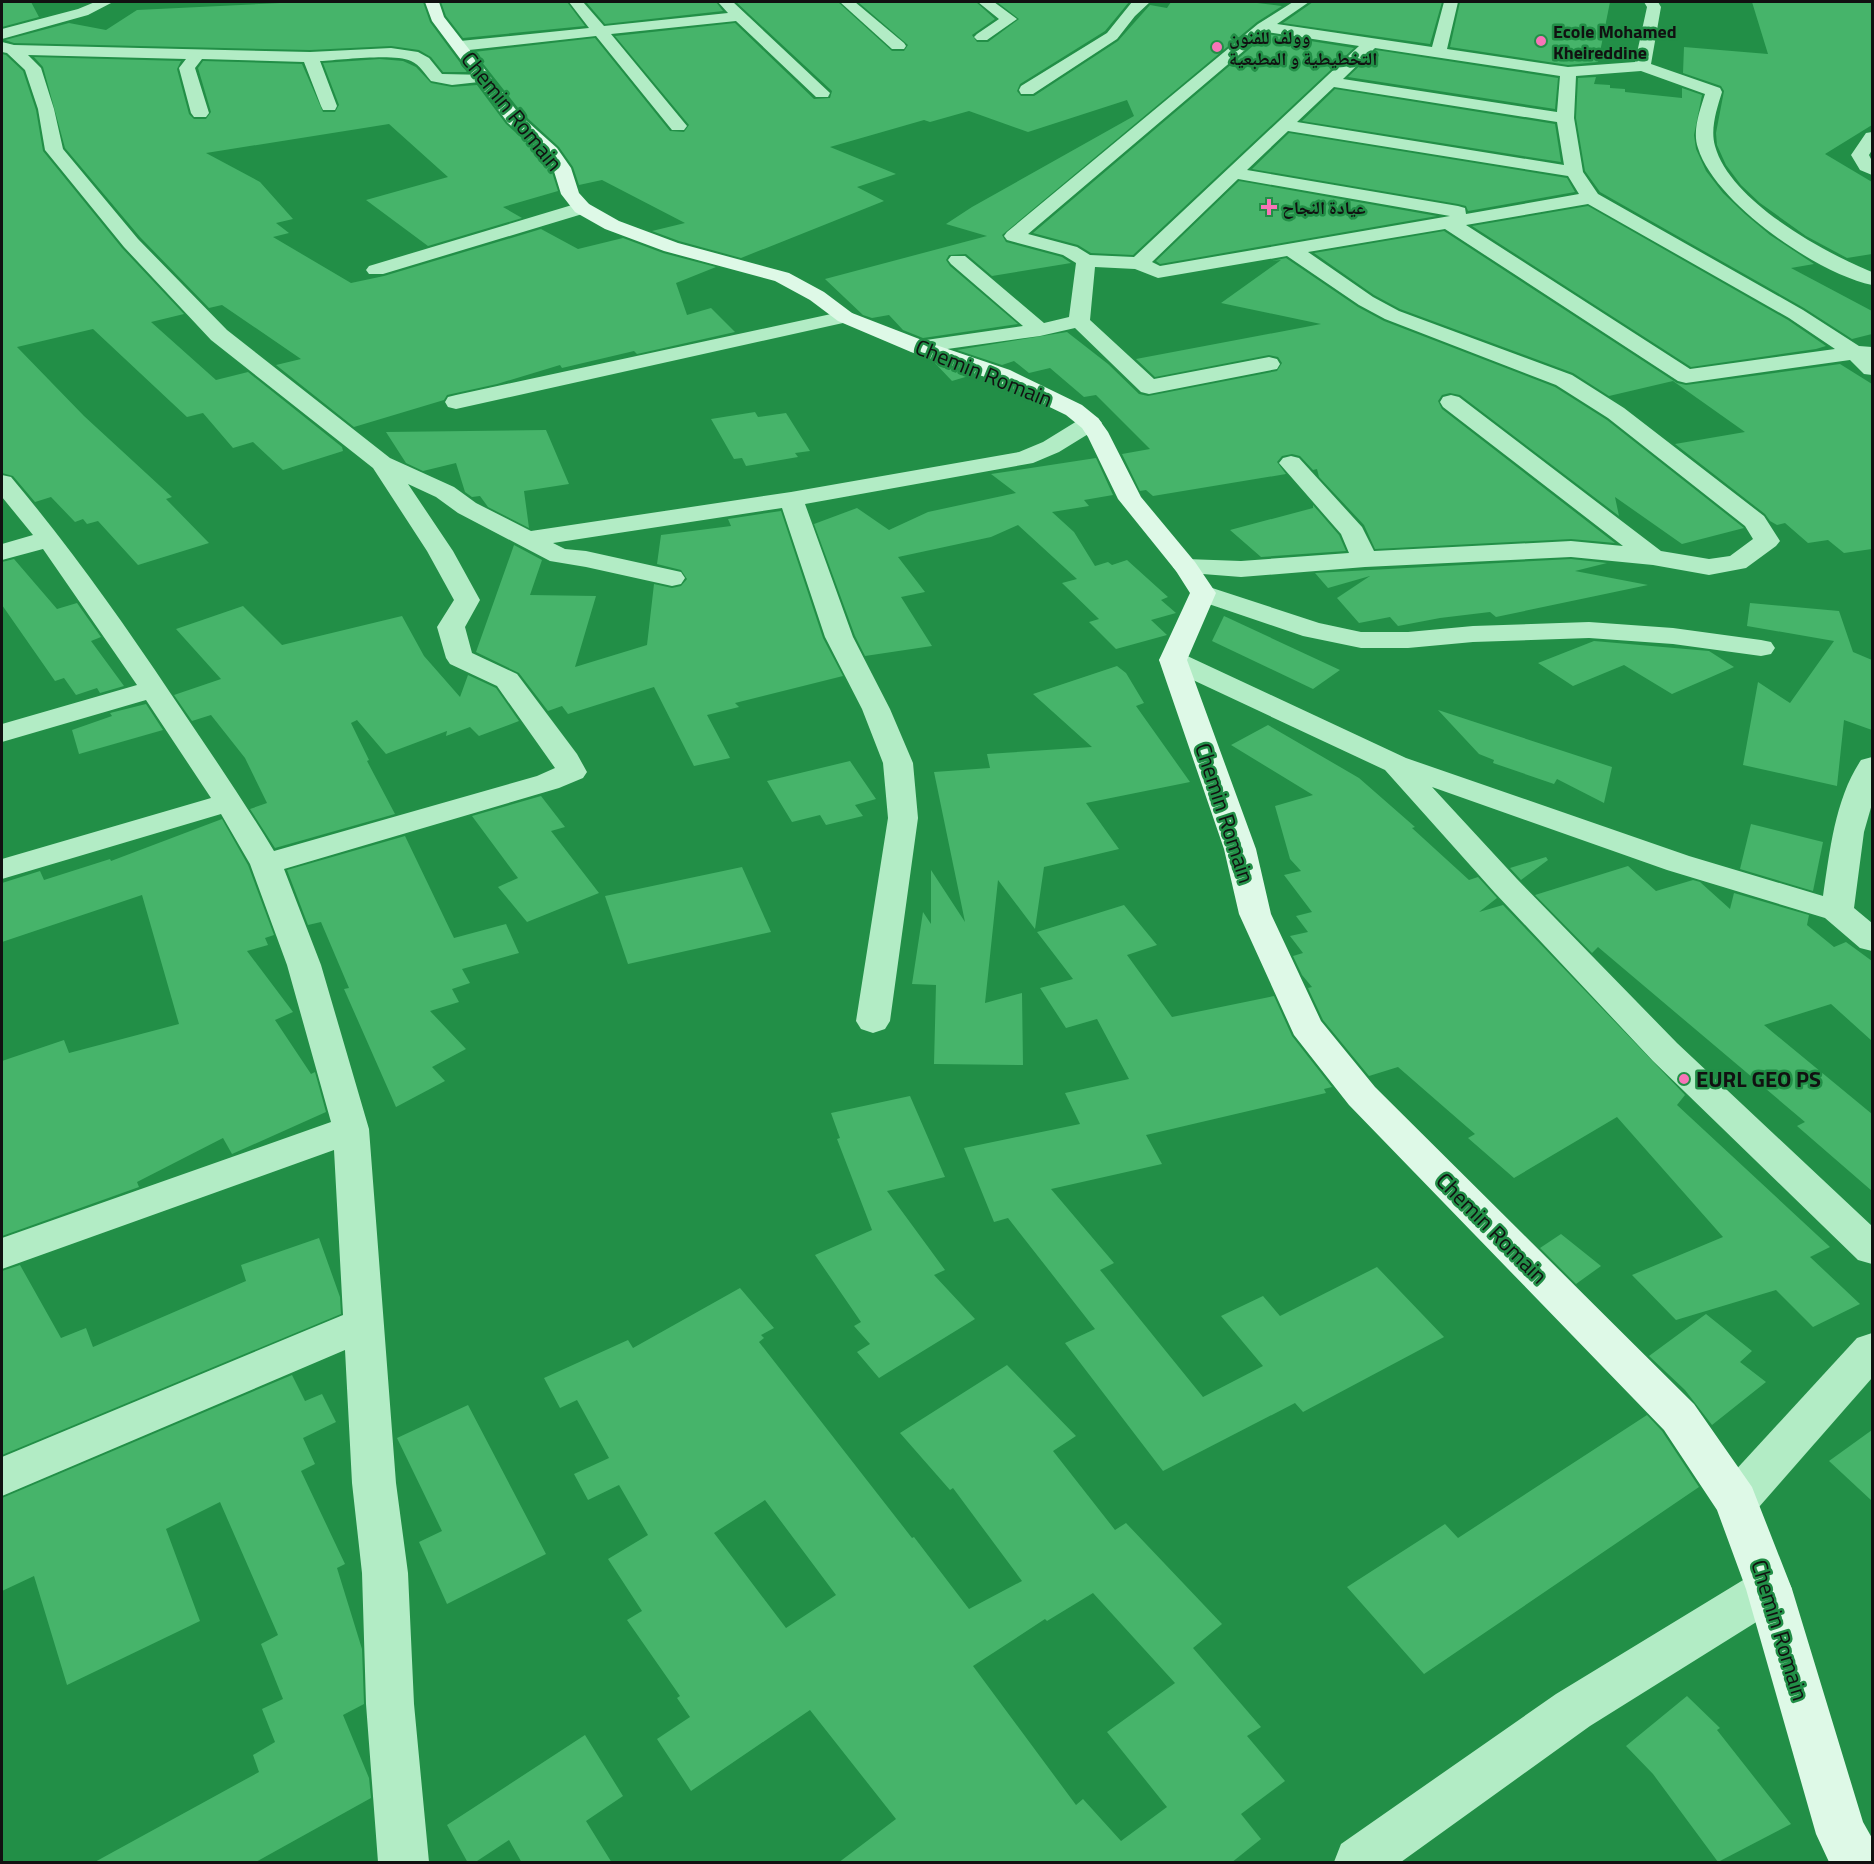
<svg xmlns="http://www.w3.org/2000/svg" width="1874" height="1864" viewBox="0 0 1874 1864" font-family="'Titillium Web','Noto Naskh Arabic',sans-serif">
<style>
.building{fill:#46b46a;fill-rule:evenodd}
.lines{fill:none;stroke-linecap:round;stroke-linejoin:round}
.street{fill:#b2ecc5;fill-rule:evenodd}
.secondary{fill:#def9e7;fill-rule:evenodd}
.poi-dot{fill:#f874b8;stroke:#228f47;stroke-width:2}
.labels{text-anchor:middle;dominant-baseline:central;stroke-width:5;stroke-linejoin:round;paint-order:stroke}
.far-poi-label{font-size:18px;font-weight:bold;fill:#111;stroke:#228f47;text-anchor:start}
.street-label{font-size:22px;fill:#111;stroke:#228f47}
.poi-label{font-size:22px;font-weight:bold;fill:#111;stroke:#228f47;text-anchor:start}
</style>
<rect width="100%" height="100%" fill="#228f47"/>
<g class="building">
<path d="M2,2H31L39,17L2,27Z"/>
<path d="M301,2H423L430,22L467,72H443L431,57L419,50L391,46L310,50L14,43L5,40L69,23L106,30L137,10Z"/>
<path d="M441,2H567L585,26L463,38L446,16Z"/>
<path d="M586,2H716L723,11L605,24Z"/>
<path d="M736,2H838L892,51H904L908,45L858,2H976L995,19L972,35L977,42H988L1019,19L997,2H1129L1105,31L1020,84L1017,91L1021,96H1034L1118,41L1150,5L1167,8L1171,2H1249L1282,6L1257,22L1002,235L1006,242L1062,257L1071,263L992,276L966,254L949,255L946,260L950,266L1018,324L923,338L903,330L889,315L872,318L863,315L825,279L987,236L946,224L972,207L1134,116L1127,100L1028,132L969,111L930,122L924,120L830,147L896,174L857,187L884,201L741,258L679,241L652,231L685,223L602,180L579,185L573,167L559,147L522,113L474,52L595,38L670,131L684,132L689,125L615,36L735,23L814,99L830,98L832,91Z"/>
<path d="M1313,2H1442L1430,44L1283,23Z"/>
<path d="M1460,2H1610L1598,62L1568,65L1450,47Z"/>
<path d="M1752,2H1872V125L1825,154L1872,182V254L1847,258L1806,236L1760,203L1741,185L1726,165L1717,145L1716,133L1724,91L1721,86L1683,73L1684,47L1768,54Z"/>
<path d="M1267,34L1354,48L1133,255L1091,253L1078,245L1033,233Z"/>
<path d="M1376,50L1558,78L1555,109L1348,77Z"/>
<path d="M2,54L6,55L23,71L36,110L43,151L122,248L184,314L151,322L216,380L248,372L342,447L343,451L283,470L253,442L233,448L203,413L187,417L93,329L17,347L84,416L172,497L166,499L209,543L138,565L98,521L87,524L83,519L75,522L51,497L35,502L13,476L2,473Z"/>
<path d="M34,57L181,61L177,69L189,114L194,119H206L211,112L198,68L203,61L302,64L323,112H335L339,105L323,63L380,59L403,61L416,67L431,83L452,87L477,85L506,124L543,157L551,169L558,191L503,207L522,218L428,246L366,200L448,177L389,124L206,153L260,182L293,219L276,223L289,233L273,237L351,283L384,276L541,229L578,249L623,238L663,253L716,267L676,283L687,315L711,308L735,332L637,354L634,351L562,368L560,365L497,384L447,395L444,400L354,427L276,365L301,359L222,305L209,308L140,237L65,148L43,67Z"/>
<path d="M1596,77L1594,84L1610,85V88L1625,89V92L1682,98V88L1702,95L1694,135L1696,149L1706,171L1723,193L1745,214L1770,235L1814,264L1791,268L1872,311V334L1852,339L1804,308L1600,192L1585,171L1576,118L1578,78Z"/>
<path d="M1335,89L1555,124L1561,162L1302,121Z"/>
<path d="M1289,133L1567,178L1575,192L1468,211L1466,206L1458,204L1252,169Z"/>
<path d="M1239,181L1437,216L1160,264L1156,261Z"/>
<path d="M1588,206L1788,320L1826,346L1816,349L1691,367L1472,226Z"/>
<path d="M1444,231L1677,383L1686,385L1840,364L1872,384V549L1844,553L1828,540L1808,543L1785,523L1777,525L1770,521L1765,514L1675,444L1745,432L1673,381L1609,396L1573,373L1400,309L1374,295L1314,253Z"/>
<path d="M1286,258L1358,307L1384,321L1555,387L1607,420L1744,528L1682,544L1615,497L1619,516L1460,395L1450,393L1442,395L1438,401L1442,409L1615,543L1571,539L1375,549L1364,525L1319,477L1317,469L1313,470L1300,456L1292,454L1282,456L1277,462L1286,474L1153,496L1146,490L1140,491L1122,454L1150,449L1096,395L1084,397L1050,368L1029,373L1014,361L1002,365L957,350L1067,332L1108,364L1139,394L1148,396L1277,371L1282,363L1278,357L1269,355L1155,377L1136,359L1321,324L1221,303L1281,260L1272,261Z"/>
<path d="M934,362L972,375L952,381Z"/>
<path d="M755,412L758,417L786,413L810,451L795,453L798,457L746,466L742,458L734,459L711,419Z"/>
<path d="M546,430L569,484L524,491L529,528L488,507L480,496L472,497L465,492L456,463L423,471L406,463L386,432Z"/>
<path d="M1096,458L1113,495L1084,500L1089,506L1052,512L1074,532L1095,566L1108,562L1112,565L1127,560L1168,597L1161,600L1176,613L1151,620L1167,635L1116,649L1089,622L1099,619L1062,583L1077,579L1018,525L991,537L898,557L925,592L901,597L932,646L865,656L855,636L814,524L857,508L889,530L928,512L1016,493L991,474Z"/>
<path d="M1313,505L1339,535L1346,551L1261,557L1230,530L1313,508Z"/>
<path d="M781,511L823,638L843,676L735,703L739,707L707,715L730,758L694,766L654,687L568,714L562,706L548,711L519,673L476,652L514,545L542,560L530,595L596,596L575,667L647,645L654,584L672,588L681,586L687,579L681,570L657,564L661,535L731,526L728,519Z"/>
<path d="M14,559L57,609L77,603L101,637L91,641L124,686L100,693L97,688L76,695L64,678L55,681L2,605V562Z"/>
<path d="M1571,559L1607,563L1575,571L1648,585L1496,617L1490,612L1440,618L1398,626L1390,617L1359,623L1337,598L1370,576L1328,588L1315,573Z"/>
<path d="M1750,603L1839,611L1853,652L1872,660V730L1844,720L1837,786L1743,765L1758,682L1790,703L1834,641L1747,626Z"/>
<path d="M243,606L282,645L402,616L424,656L460,697L468,675L496,688L519,721L479,736L470,727L446,736L447,731L386,754L357,720L351,723L369,760L367,761L395,814L275,848L250,809L267,803L245,758L211,715L192,721L174,695L221,679L176,629Z"/>
<path d="M1224,616L1340,670L1313,689L1212,641Z"/>
<path d="M1594,641L1709,651L1734,667L1672,694L1624,665L1573,686L1538,663Z"/>
<path d="M1117,666L1126,673L1144,703L1136,706L1190,782L1086,803L1119,849L1044,867L1035,929L998,880L985,1003L1022,993L1023,1065L934,1064L936,985L912,984L923,912L931,924V870L965,922L934,772L990,768L987,754L1092,747L1033,694Z"/>
<path d="M146,704L163,730L79,754L72,730L112,716L110,713Z"/>
<path d="M1438,710L1612,767L1604,803L1557,779L1554,784L1493,763L1494,760L1479,754Z"/>
<path d="M1268,725L1359,778L1415,827L1412,828L1469,880L1478,877L1497,898L1479,912L1503,905L1685,1095L1677,1105L1830,1247L1810,1257L1860,1304L1813,1327L1776,1290L1676,1320L1632,1275L1723,1237L1617,1117L1514,1178L1468,1138L1475,1134L1398,1067L1369,1076L1323,1020L1308,988L1312,987L1302,975L1293,956L1303,953L1290,936L1308,932L1296,916L1312,912L1284,875L1301,871L1290,859L1275,806L1313,795L1231,745Z"/>
<path d="M850,761L876,799L855,805L863,816L826,825L820,815L792,822L767,781Z"/>
<path d="M541,796L565,827L551,831L599,893L527,922L498,887L518,878L472,816Z"/>
<path d="M222,819L248,865L274,935L265,938L268,945L247,951L293,1012L275,1020L311,1074L315,1072L326,1112L232,1154L223,1138L137,1182L139,1187L2,1236V1061L64,1040L69,1053L179,1024L142,895L2,942V883L40,871L44,880L110,859L111,861Z"/>
<path d="M1751,824L1823,842L1813,891L1740,869Z"/>
<path d="M405,836L454,938L506,924L519,953L462,969L470,983L452,989L459,1002L430,1011L466,1049L432,1067L445,1081L396,1107L344,989L349,988L321,922L308,925L287,870Z"/>
<path d="M1546,857L1548,860L1521,880L1510,868Z"/>
<path d="M1628,866L1656,891L1693,880L1700,882L1730,909L1734,893L1809,915L1807,925L1834,947L1846,942L1872,961V1041L1831,1004L1764,1025L1872,1114V1191L1797,1126L1805,1122L1598,947L1592,953L1535,895Z"/>
<path d="M742,867L771,932L628,964L605,896Z"/>
<path d="M1124,905L1157,945L1127,955L1172,1017L1274,996L1292,1036L1332,1087L1324,1089L1326,1093L1146,1135L1162,1164L1051,1189L1114,1263L1100,1270L1203,1397L1263,1366L1221,1316L1263,1296L1280,1316L1377,1267L1444,1337L1303,1412L1295,1403L1163,1471L1065,1343L1095,1329L1008,1218L994,1222L964,1148L1080,1124L1065,1093L1129,1079L1097,1019L1066,1028L1040,988L1073,979L1037,932Z"/>
<path d="M910,1096L945,1177L887,1191L945,1270L934,1275L975,1319L879,1378L857,1352L870,1344L854,1326L861,1322L815,1255L872,1230L837,1139L840,1138L831,1113Z"/>
<path d="M1561,1234L1601,1266L1576,1284L1540,1248Z"/>
<path d="M319,1238L340,1297L341,1314L2,1455V1271L20,1265L61,1338L86,1328L93,1347L246,1281L241,1265Z"/>
<path d="M740,1288L774,1328L761,1335L764,1338L759,1342L912,1538L914,1537L969,1609L1022,1581L953,1488L950,1490L900,1433L1007,1365L1076,1436L1053,1451L1115,1530L1126,1523L1222,1624L1193,1648L1261,1727L1247,1736L1285,1781L1241,1814L1261,1839L1231,1863H838L896,1819L810,1710L691,1791L657,1739L690,1717L677,1698L680,1696L627,1620L642,1611L608,1559L648,1535L619,1485L588,1500L574,1474L609,1458L577,1400L560,1408L544,1378L628,1340L633,1348ZM765,1500L836,1595L786,1628L714,1533ZM1093,1593L1175,1683L1107,1732L1167,1807L1121,1841L1083,1799L1076,1805L973,1666L1045,1619L1047,1621Z"/>
<path d="M1706,1314L1752,1351L1740,1362L1766,1382L1712,1425L1685,1390L1649,1356Z"/>
<path d="M292,1375L305,1401L322,1394L336,1422L303,1438L315,1464L301,1471L345,1564L337,1568L362,1649L364,1704L343,1715L369,1778L371,1798L254,1863H93L259,1772L253,1755L275,1742L262,1709L283,1699L261,1644L278,1635L220,1502L166,1529L200,1621L67,1685L34,1576L2,1591V1498Z"/>
<path d="M468,1405L546,1554L447,1604L419,1542L442,1531L397,1438Z"/>
<path d="M1647,1415L1662,1431L1699,1487L1424,1674L1347,1587L1445,1524L1458,1538Z"/>
<path d="M1872,1430V1501L1829,1461Z"/>
<path d="M1687,1696L1720,1728L1717,1730L1791,1824L1718,1862L1653,1774L1626,1746Z"/>
<path d="M585,1735L623,1796L586,1821L612,1863H522L509,1840L474,1863H468L447,1825Z"/>
</g>
<g class="lines">
<g class="street">
<path d="M95,2H113L88,15L2,39V29L78,9Z"/>
<path d="M569,2H583L604,26L728,13L718,2H733L830,93L828,97H816L736,21L611,34L687,126L684,130H672L596,36L460,51L452,46L460,41L589,28Z"/>
<path d="M840,2H855L904,43L906,46L904,49H892Z"/>
<path d="M978,2H994L1017,19L987,40H977L974,37L977,34L999,19Z"/>
<path d="M1132,2H1150L1135,16L1117,39L1033,94H1021L1019,90L1021,86L1107,33Z"/>
<path d="M1293,2H1309L1277,24L1432,47L1444,2H1458L1447,49L1568,67L1635,62L1647,7L1644,2H1658L1661,7L1651,64L1720,88L1722,92C1717,108 1710,129 1715,146C1730,201 1823,252 1872,272V285C1818,274 1715,203 1698,148C1692,131 1700,110 1705,94L1641,71L1576,76L1574,118L1583,172L1598,194L1803,310L1859,346L1872,347V375L1864,374L1850,360L1686,383L1678,381L1445,229L1308,252L1373,297L1399,311L1572,375L1624,408L1764,516L1780,541L1776,546L1746,568L1709,575L1653,565L1571,557L1365,567L1241,577L1177,572L1173,567L1177,562L1186,559L1241,561L1349,553L1341,534L1279,463L1283,458L1291,456L1299,458L1362,527L1374,551L1571,541L1623,546L1443,407L1440,402L1443,397L1451,395L1459,397L1661,551L1709,559L1730,556L1753,539L1745,526L1608,418L1556,385L1385,319L1359,305L1287,256L1158,278L1135,269L1095,267L1090,320L1154,379L1269,357L1277,359L1280,364L1277,369L1149,394L1141,392L1075,328L1040,336L919,353L911,352L908,347L911,342L919,341L1023,326L951,264L948,260L951,256H965L1044,323L1069,317L1076,263L1063,255L1007,240L1004,236L1007,232L1258,24ZM1266,32L1359,46L1134,257L1090,255L1077,247L1028,234ZM1375,48L1560,76L1557,112L1343,79ZM1334,87L1557,122L1564,165L1297,122ZM1288,131L1568,176L1579,194L1466,214L1465,208L1458,206L1247,170ZM1238,179L1450,216L1160,266L1152,262ZM1588,204L1789,318L1835,349L1690,369L1466,225Z"/>
<path d="M2,42L14,45L310,52L391,48L418,52L429,58L442,74L488,75L490,78L488,81L452,85L431,81C425,74 420,65 411,61C394,53 341,60 320,61L337,106L335,110H323L321,106L304,62L202,59L195,68L209,113L206,117H194L191,113L179,68L186,59L28,55L41,68L54,109L63,149L138,239L227,330L390,458L454,487L476,503L531,531L791,492L1019,452L1043,442L1082,418L1090,416L1098,418L1102,423L1098,428L1059,452L1033,463L805,504L853,637L890,709L913,763L918,818L890,1021L885,1029L873,1033L861,1029L856,1021L888,818L883,763L862,709L825,637L782,508L553,543L565,549L586,551L681,572L685,578L681,584L672,586L586,567L550,561L458,513L436,497L408,484L453,551L480,600L465,627L472,653L517,674L577,754L587,772L583,778L559,788L284,869L321,965L369,1129L396,1483L408,1573L414,1704L429,1862H378L366,1704L362,1573L352,1483L345,1350L2,1496V1457L343,1315L334,1150L2,1269V1238L331,1122L287,965L250,864L221,814L2,879V859L211,798L146,700L2,742V724L137,685L43,549L2,560V544L33,535L2,497V475L11,477C69,546 121,619 171,694C206,746 242,798 274,851L537,776L555,768L497,686L450,664L446,658L437,627L454,600L427,551L373,468L211,340L124,247L45,150L38,109L25,70L7,53L2,52Z"/>
<path d="M1872,132V150L1869,155L1872,161V175L1860,170L1851,155L1866,133Z"/>
<path d="M582,202L589,204L591,208L589,212L383,274H369L366,270L369,266Z"/>
<path d="M845,311L852,313L856,317L852,321L456,409L448,407L445,402L448,397L456,395Z"/>
<path d="M1203,585L1319,623L1361,632H1408L1473,626L1589,622L1673,628L1761,640L1771,642L1775,648L1771,654L1761,656L1673,644L1589,638L1473,642L1408,648H1361L1303,636L1194,599L1190,593L1194,587Z"/>
<path d="M1173,652L1183,654L1406,758L1689,856L1823,896C1830,850 1835,799 1861,760L1872,757V804L1864,832L1854,908L1872,923V951L1860,948L1825,918L1667,870L1432,787L1517,879L1677,1043L1872,1226V1264L1858,1260L1653,1061L1495,893L1385,770L1163,666L1159,660L1163,654Z"/>
<path d="M1872,1333V1378L1752,1515L1736,1520L1720,1515L1714,1501L1720,1487L1857,1338Z"/>
<path d="M1769,1568L1785,1574L1792,1589L1785,1604L1590,1726L1401,1862H1334L1341,1844L1556,1694L1753,1574Z"/>
</g>
<path class="secondary" d="M425,2H439L444,17L520,115L557,148L571,168L579,193L589,204L619,221L678,243L789,273L824,292L852,313L927,342L1010,370L1082,405L1098,418L1108,432L1141,497L1195,562L1216,593L1187,660L1256,849L1271,914L1321,1021L1375,1087L1694,1404L1752,1487L1792,1589L1863,1822L1872,1838V1862H1829L1816,1834L1746,1589L1717,1510L1664,1430L1349,1105L1294,1035L1239,914L1224,849L1159,660L1190,593L1176,571L1118,499L1088,437L1082,428L1066,415L994,380L911,352L838,321L810,300L775,281L664,251L605,229L575,212L561,194L553,168L545,156L508,123L432,21Z"/>
</g>
<g class="poi-dot">
<circle cx="1541" cy="41" r="6"/>
<circle cx="1217" cy="47" r="6"/>
<path d="M1266 198h6v6h6v6h-6v6h-6v-6h-6v-6h6z"/>
<circle cx="1684" cy="1079" r="6"/>
</g>
<g class="labels">
<g class="far-poi-label">
<text x="1553" y="31">Ecole Mohamed<tspan x="1553" dy="21">Kheireddine</tspan></text>
<text x="1229" y="37">وولف للفنون<tspan x="1229" dy="21">التخطيطية و المطبعية</tspan></text>
<text x="1282" y="207">عيادة النجاح</text>
</g>
<g class="street-label">
<text transform="translate(512 111) rotate(51)">Chemin Romain</text>
<text transform="translate(984 373) rotate(22)">Chemin Romain</text>
<text transform="translate(1225 813) rotate(72)">Chemin Romain</text>
<text transform="translate(1492 1228) rotate(45)">Chemin Romain</text>
<text transform="translate(1780 1630) rotate(73)">Chemin Romain</text>
</g>
<g class="poi-label">
<text x="1696" y="1079">EURL GEO PS</text>
</g>
</g>
<rect width="1874" height="1864" fill="none" stroke="#111111" stroke-width="6"/>
</svg>
